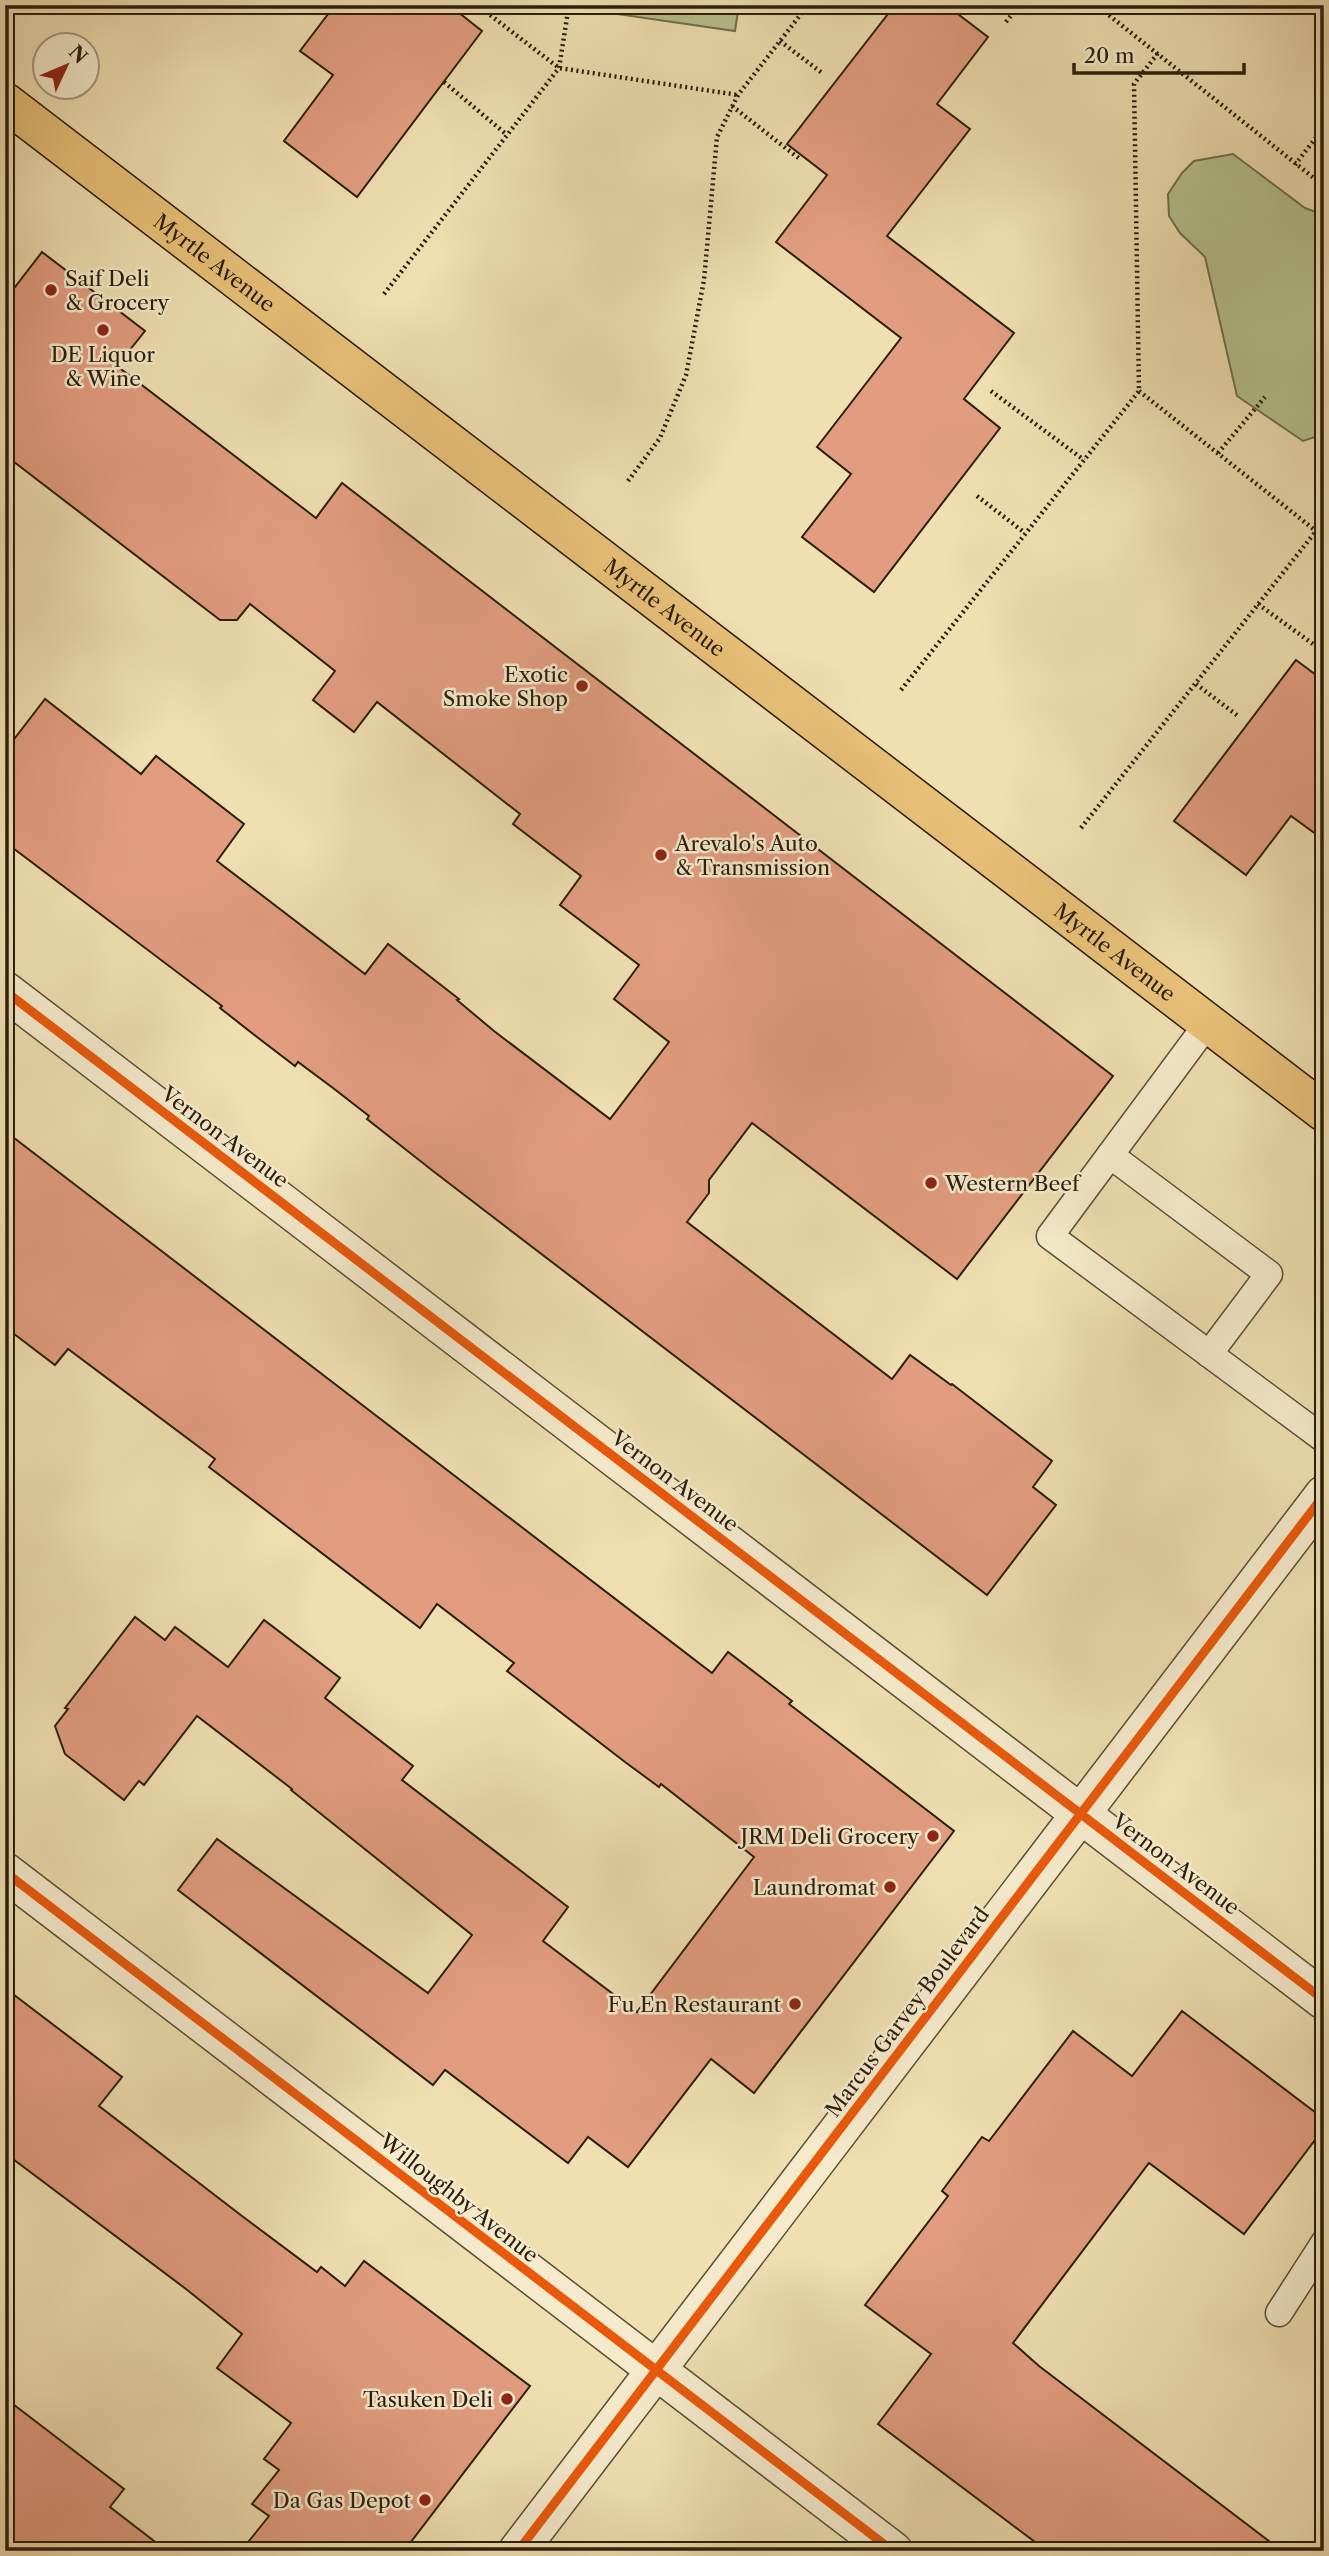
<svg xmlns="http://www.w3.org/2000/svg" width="1329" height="2556" viewBox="0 0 1329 2556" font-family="'Libre Caslon Text',serif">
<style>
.green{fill:#b5c28e;stroke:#70704e;stroke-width:2}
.building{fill:#e29d80;stroke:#2a1e0e;stroke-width:2}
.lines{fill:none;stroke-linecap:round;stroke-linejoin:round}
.lane-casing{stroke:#5b4e37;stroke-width:29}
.street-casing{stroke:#5b4e37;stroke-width:41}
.primary-casing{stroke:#2a1e0e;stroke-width:41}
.path{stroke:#2a1e0e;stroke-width:4.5;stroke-dasharray:2 3.5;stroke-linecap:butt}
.lane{stroke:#f5eacc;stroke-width:26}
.street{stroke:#f5eacc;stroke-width:38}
.primary{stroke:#e8c078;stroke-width:38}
.cycleway-casing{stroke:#f5eacc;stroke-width:13}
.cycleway{stroke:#e8590c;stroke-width:9}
.poi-dot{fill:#8f2418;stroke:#f5eacc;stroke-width:2.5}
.labels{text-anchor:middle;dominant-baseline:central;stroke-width:5;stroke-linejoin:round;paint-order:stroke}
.street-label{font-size:21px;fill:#2a1e0e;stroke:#f5eacc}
.poi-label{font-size:21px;fill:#2a1e0e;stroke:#f5eacc;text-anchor:end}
</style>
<rect width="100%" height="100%" fill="#efdfb1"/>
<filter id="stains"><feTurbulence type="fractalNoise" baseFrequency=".00286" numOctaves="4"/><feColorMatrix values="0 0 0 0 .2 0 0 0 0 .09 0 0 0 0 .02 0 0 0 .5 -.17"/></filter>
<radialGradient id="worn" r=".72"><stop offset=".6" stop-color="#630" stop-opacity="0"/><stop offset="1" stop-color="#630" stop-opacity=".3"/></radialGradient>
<g class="green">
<path d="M611,5H739L735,31L610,13Z"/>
<path d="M1233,154L1305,208L1324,215V434L1303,441L1237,396L1205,257L1180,233L1169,216L1168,194L1182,173L1194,161Z"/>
</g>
<g class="building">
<path d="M335,5H449L482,31L357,197L284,141L333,75L300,51Z"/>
<path d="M895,5H946L988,37L937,104L970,129L887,236L1014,333L964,399L1000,428L874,592L802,537L851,474L817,447L901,338L776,242L827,175L787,144Z"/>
<path d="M42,252L145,331L117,366L316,518L342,483L1113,1076L957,1279L752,1123L709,1180V1193L687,1222L892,1379L910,1355L951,1385L952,1384L1052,1461L1033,1487L1056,1505L987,1595L433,1171L367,1119L369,1116L333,1088L298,1062L295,1066L257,1037L220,1008L222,1006L5,842V751L45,699L141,774L156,756L244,824L217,861L365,974L388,944L459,999L457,1000L494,1031L610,1119L669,1042L614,999L639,965L560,905L581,876L513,824L520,814L377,702L354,732L313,700L335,671L250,604L237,620H220L5,455V300Z"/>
<path d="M1296,660L1324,681V840L1291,816L1246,875L1174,821Z"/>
<path d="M5,1131L712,1673L728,1652L792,1701L789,1704L954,1831L754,2093L711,2059L628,2167L588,2137L568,2163L445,2070L433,2085L178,1890L217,1839L428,1993L472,1935L291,1790L292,1789L197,1716L144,1785L139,1781L124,1800L65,1754L55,1726L68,1709L65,1708L135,1617L165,1640L175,1627L228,1667L264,1620L340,1678L325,1698L413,1766L402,1780L568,1907L543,1941L637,2012L754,1857L661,1784L659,1787L625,1762L507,1671L514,1663L437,1604L420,1628L209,1467L215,1459L68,1349L55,1365L5,1327Z"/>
<path d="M5,1988L122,2077L99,2106L242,2216L317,2272L321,2267L345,2286L364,2261L530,2386L404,2551H241L269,2516L252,2504L279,2470L264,2459L291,2423L217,2368L242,2334L186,2289L5,2153Z"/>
<path d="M1182,2011L1324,2119V2128L1244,2234L1149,2163L1013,2343L1039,2366L1282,2551H1047L878,2424L931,2354L865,2305L948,2196L942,2191L982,2137L989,2141L1073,2031L1132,2076Z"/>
<path d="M5,2398L124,2489L110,2507L167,2551H5Z"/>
</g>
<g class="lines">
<defs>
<g id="lane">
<path d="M1208,1023L1050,1236L1324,1439"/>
<path d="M1110,1155L1269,1274L1209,1354"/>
<path d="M1279,2313L1324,2243"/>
</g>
<g id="street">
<path d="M5,991L1324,2000"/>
<path d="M5,1872L893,2551"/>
<path d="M518,2551L1324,1495"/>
</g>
<g id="primary">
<path id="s1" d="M5,102L1324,1112"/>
</g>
</defs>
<use href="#lane" class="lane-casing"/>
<use href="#street" class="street-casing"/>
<use href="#primary" class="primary-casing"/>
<g class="path">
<path d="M477,5L559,68L738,95"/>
<path d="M1096,5L1324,186"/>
<path d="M1006,22L1019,5"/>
<path d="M780,41L822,73"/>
<path d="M444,82L507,135"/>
<path d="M732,106L801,160"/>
<path d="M1295,165L1324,127"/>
<path d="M384,294L559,68L569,5"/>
<path d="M991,391L1084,460"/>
<path d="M1139,391L1316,531"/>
<path d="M1218,453L1265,397"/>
<path d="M628,481L660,438L686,375L704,280L717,137L738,95L808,5"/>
<path d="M977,496L1025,533"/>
<path d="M1258,604L1324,652"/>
<path d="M1196,684L1238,716"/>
<path d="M901,690L1139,391L1134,84L1158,53"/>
<path d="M1081,828L1324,521"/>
</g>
<use href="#lane" class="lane"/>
<use href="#street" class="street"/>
<use href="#primary" class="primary"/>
<defs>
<g id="cycleway">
<path d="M5,991L1324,2000"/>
<path d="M5,1872L893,2551"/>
<path d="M518,2551L1324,1495"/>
</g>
</defs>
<use href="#cycleway" class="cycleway-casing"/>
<use href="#cycleway" class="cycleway"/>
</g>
<g class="poi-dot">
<circle cx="51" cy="290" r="7"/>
<circle cx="103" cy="330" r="7"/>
<circle cx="582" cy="686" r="7"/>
<circle cx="661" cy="855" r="7"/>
<circle cx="931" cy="1183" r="7"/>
<circle cx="933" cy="1836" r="7"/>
<circle cx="890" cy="1887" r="7"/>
<circle cx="795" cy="2004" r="7"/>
<circle cx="507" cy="2399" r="7"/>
<circle cx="425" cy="2500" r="7"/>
</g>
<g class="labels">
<g class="street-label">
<text stroke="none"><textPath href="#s1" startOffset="264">Myrtle Avenue</textPath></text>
<text stroke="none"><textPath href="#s1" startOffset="831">Myrtle Avenue</textPath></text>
<text stroke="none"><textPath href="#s1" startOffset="1398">Myrtle Avenue</textPath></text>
<text transform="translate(225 1137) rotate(37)">Vernon Avenue</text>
<text transform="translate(675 1481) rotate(37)">Vernon Avenue</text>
<text transform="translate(1176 1864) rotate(37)">Vernon Avenue</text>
<text transform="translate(907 2012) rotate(-53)">Marcus Garvey Boulevard</text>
<text transform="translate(459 2198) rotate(38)">Willoughby Avenue</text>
</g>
<g class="poi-label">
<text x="65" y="278" text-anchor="start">Saif Deli<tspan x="65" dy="24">&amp; Grocery</tspan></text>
<text x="103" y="354" text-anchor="middle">DE Liquor<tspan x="103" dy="24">&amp; Wine</tspan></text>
<text x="568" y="674">Exotic<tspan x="568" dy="24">Smoke Shop</tspan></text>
<text x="675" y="843" text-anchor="start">Arevalo's Auto<tspan x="675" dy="24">&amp; Transmission</tspan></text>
<text x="945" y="1183" text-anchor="start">Western Beef</text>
<text x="919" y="1836">JRM Deli Grocery</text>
<text x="876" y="1887">Laundromat</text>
<text x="781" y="2004">Fu En Restaurant</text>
<text x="493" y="2399">Tasuken Deli</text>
<text x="411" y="2500">Da Gas Depot</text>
</g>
</g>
<rect width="1329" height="2556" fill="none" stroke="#efdfb1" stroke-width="28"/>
<rect x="7" y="7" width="1315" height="2542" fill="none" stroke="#2a1e0e" stroke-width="3.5"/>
<rect x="14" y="14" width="1301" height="2528" fill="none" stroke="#2a1e0e" stroke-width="2"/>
<g transform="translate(66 66) rotate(46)"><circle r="33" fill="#f5eacc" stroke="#a49880" stroke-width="2"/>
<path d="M0-5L12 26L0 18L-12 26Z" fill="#8f2418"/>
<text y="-10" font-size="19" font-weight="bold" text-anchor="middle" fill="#2a1e0e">N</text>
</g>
<path d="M1074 63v10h170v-10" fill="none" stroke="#2a1e0e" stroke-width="3.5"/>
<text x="1084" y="63" font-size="21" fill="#2a1e0e" stroke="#f5eacc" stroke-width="5" paint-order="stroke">20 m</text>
<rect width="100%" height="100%" filter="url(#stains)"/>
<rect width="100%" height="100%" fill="url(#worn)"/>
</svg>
